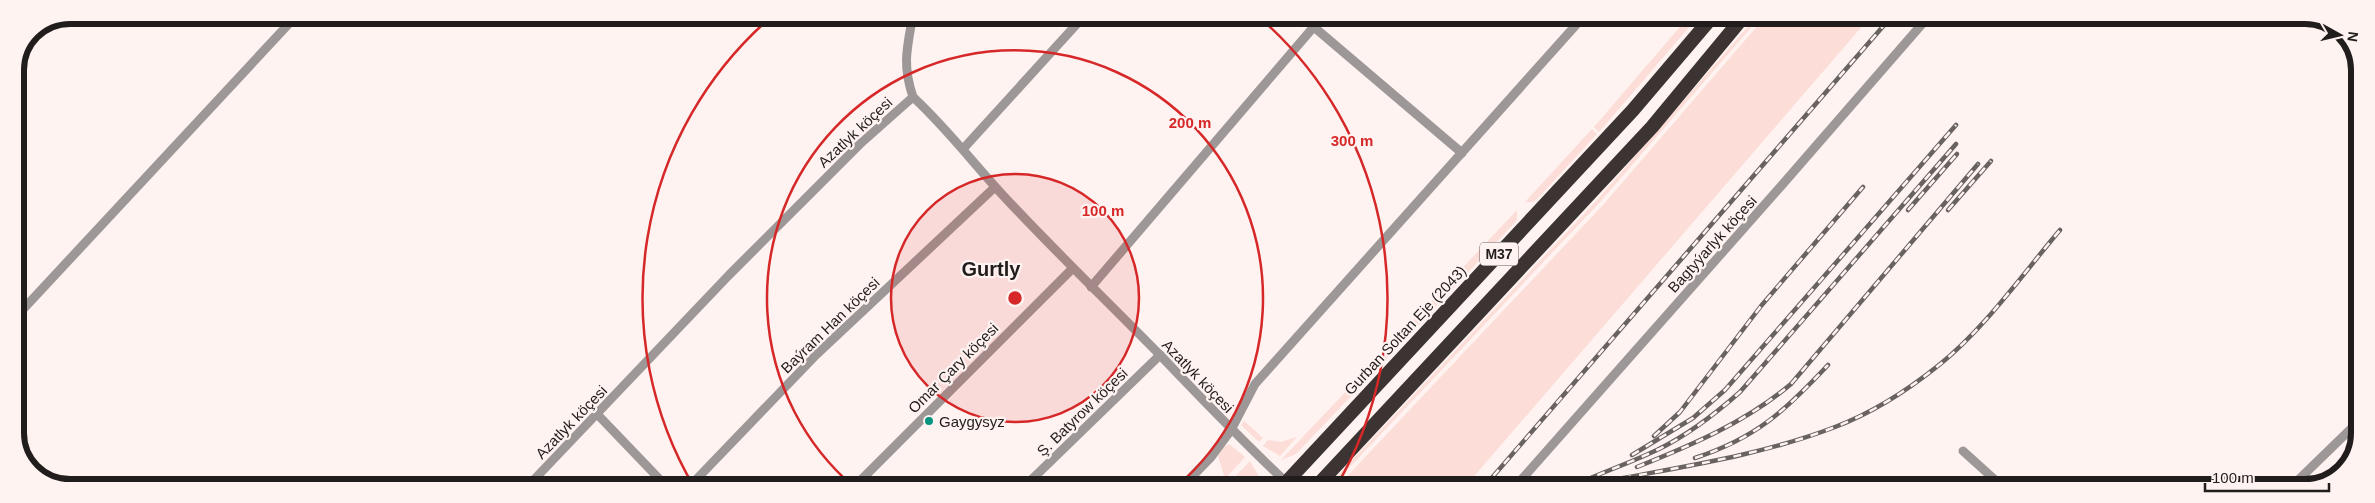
<svg xmlns="http://www.w3.org/2000/svg" width="2375" height="503" viewBox="0 0 2375 503" font-family="Helvetica,sans-serif">
<style>
.green{fill:#fcddd7}
.lines{fill:none;stroke-linecap:round;stroke-linejoin:round}
.minor{stroke:#9d9897;stroke-width:9}
.highway{stroke:#3c3432;stroke-width:14}
.rail-casing{stroke:#686260;stroke-width:4.5}
.rail{stroke:#fef3f1;stroke-width:2.5;stroke-dasharray:8;stroke-linecap:butt}
.ring{fill:none;stroke:#d62828;stroke-width:2.5}
.poi-dot{fill:#049482;stroke:#fef3f1;stroke-width:2}
.labels{text-anchor:middle;dominant-baseline:central;stroke-width:4.5;stroke-linejoin:round;paint-order:stroke}
.shield{fill:#fef3f1;stroke:#635d5c;stroke-width:1}
.shield-label{font-size:14px;font-weight:bold;fill:#211d1c}
.street-label{font-size:15px;fill:#211d1c;stroke:#fef3f1}
.poi-label{font-size:15px;fill:#211d1c;stroke:#fef3f1;text-anchor:start}
.district-label{font-size:20px;font-weight:bold;fill:#211d1c;stroke:#fef3f1}
.rim{fill:none;stroke:#211d1c;stroke-width:6}
.centre{fill:#d62828;stroke:#fef3f1;stroke-width:2.5}
.ring-label{font-size:15px;text-anchor:middle;font-weight:bold;fill:#d62828;stroke:#fef3f1;stroke-width:4.5;stroke-linejoin:round;paint-order:stroke}
</style>
<rect width="100%" height="100%" fill="#fef3f1"/>
<g class="green">
<path d="M1757,16H1761L1600,202L1330,488H1326L1597,200Z"/>
<path d="M1766,16H1871L1464,488H1336L1603,205Z"/>
<path d="M1685,21L1690,26L1599,132L1594,127Z"/>
<path d="M1592,129L1597,134L1538,198L1533,202H1525Z"/>
<path d="M1517,210V220L1492,247L1487,242Z"/>
<path d="M1485,244L1490,249L1394,351L1389,346Z"/>
<path d="M1387,348L1392,353L1296,454L1281,460Z"/>
<path d="M1244,421L1263,438L1259,442L1241,425Z"/>
<path d="M1297,437L1280,456L1263,446L1268,440L1281,442Z"/>
<path d="M1229,444L1245,457L1225,479L1218,456L1224,447Z"/>
<path d="M1250,461L1260,478L1251,488H1240L1232,480Z"/>
</g>
<g class="lines">
<g class="minor">
<path d="M913,15C907,48 902,65 913,97"/>
<path d="M1301,16L1462,153"/>
<path d="M963,149L1085,15"/>
<path d="M1091,287L1323,16"/>
<path d="M15,318L297,15"/>
<path d="M598,415L667,487"/>
<path d="M1963,451L2004,488"/>
<path d="M149,487L151,485"/>
<path d="M527,487L729,275L860,144L913,97C950,131 979,171 1013,206C1061,257 1111,305 1160,355C1201,398 1242,441 1286,482"/>
<path d="M689,487L816,355L995,187"/>
<path d="M854,487L1072,269"/>
<path d="M1024,487L1160,355"/>
<path d="M1181,488L1211,457L1231,430L1255,384L1584,16"/>
<path d="M1514,488L1782,185L1929,16"/>
<path d="M2290,488L2359,421"/>
</g>
<g class="highway">
<path d="M1281,488L1633,110L1713,16"/>
<path d="M1315,488L1652,127L1744,16"/>
</g>
<defs>
<g id="rail">
<path d="M1908,210L1957,154"/>
<path d="M1948,210L1991,161"/>
<path d="M1654,436L1680,412L1761,306L1863,187"/>
<path d="M1632,455L1693,418L1725,390L1956,125"/>
<path d="M1695,458C1756,438 1785,411 1828,365"/>
<path d="M1637,467C1692,445 1746,422 1791,384L1978,164"/>
<path d="M1592,484C1672,468 1757,457 1835,427C1872,413 1908,390 1939,365C1984,329 2022,275 2060,230"/>
<path d="M1483,488L1892,16"/>
<path d="M1568,488C1597,474 1628,464 1657,450C1688,435 1714,415 1740,392L1956,144"/>
</g>
</defs>
<use href="#rail" class="rail-casing"/>
<use href="#rail" class="rail"/>
</g>
<circle cx="1015" cy="298" r="124" fill="#d62828" fill-opacity=".12"/>
<g class="ring">
<circle cx="1015" cy="298" r="124"/>
<path d="M854 487A248 248 0 1 1 1176 487"/>
<path d="M694 487A372 372 0 0 1 771 17M1259 17A372 372 0 0 1 1336 487"/>
</g>
<circle class="poi-dot" cx="929" cy="421" r="5"/>
<g class="labels">
<rect class="shield" x="1480" y="242.5" width="38" height="23" rx="4"/>
<g class="shield-label">
<text x="1499" y="254">M37</text>
</g>
<g class="street-label">
<text transform="translate(855 132) rotate(-43)">Azatlyk köçesi</text>
<text transform="translate(1712 244) rotate(-48)">Bagtyýarlyk köçesi</text>
<text transform="translate(830 325) rotate(-44)">Baýram Han köçesi</text>
<text transform="translate(1405 330) rotate(-47)">Gurban Soltan Eje (2043)</text>
<text transform="translate(953 368) rotate(-45)">Omar Çary köçesi</text>
<text transform="translate(1198 376) rotate(46)">Azatlyk köçesi</text>
<text transform="translate(1082 412) rotate(-44)">Ş. Batyrow köçesi</text>
<text transform="translate(571 422) rotate(-46)">Azatlyk köçesi</text>
</g>
<g class="poi-label">
<text x="939" y="421">Gaygysyz</text>
</g>
<g class="district-label">
<text x="991" y="269">Gurtly</text>
</g>
</g>
<path d="M0 0H2375V503H0ZM70 24H2305A46 46 0 0 1 2351 70V433A46 46 0 0 1 2305 479H70A46 46 0 0 1 24 433V70A46 46 0 0 1 70 24Z" fill="#fef3f1" fill-rule="evenodd"/>
<path class="rim" d="M70 24H2305A46 46 0 0 1 2351 70V433A46 46 0 0 1 2305 479H70A46 46 0 0 1 24 433V70A46 46 0 0 1 70 24Z"/>
<circle cx="1015" cy="298" r="8" class="centre"/>
<g class="ring-label">
<text x="1190" y="128">200 m</text>
<text x="1352" y="146">300 m</text>
<text x="1103" y="216">100 m</text>
</g>
<g transform="translate(2340 35) rotate(98)" stroke="#fef3f1" stroke-width="4" paint-order="stroke">
<path d="M0-4L9 19L0 12L-9 19Z" fill="#211d1c"/>
<text y="-8" font-size="14" font-weight="bold" text-anchor="middle" fill="#211d1c">N</text>
</g>
<path d="M2205 483v8h124v-8" fill="none" stroke="#211d1c" stroke-width="2.5"/>
<text x="2212" y="483" font-size="15" fill="#211d1c" stroke="#fef3f1" stroke-width="4" paint-order="stroke">100 m</text>
</svg>
